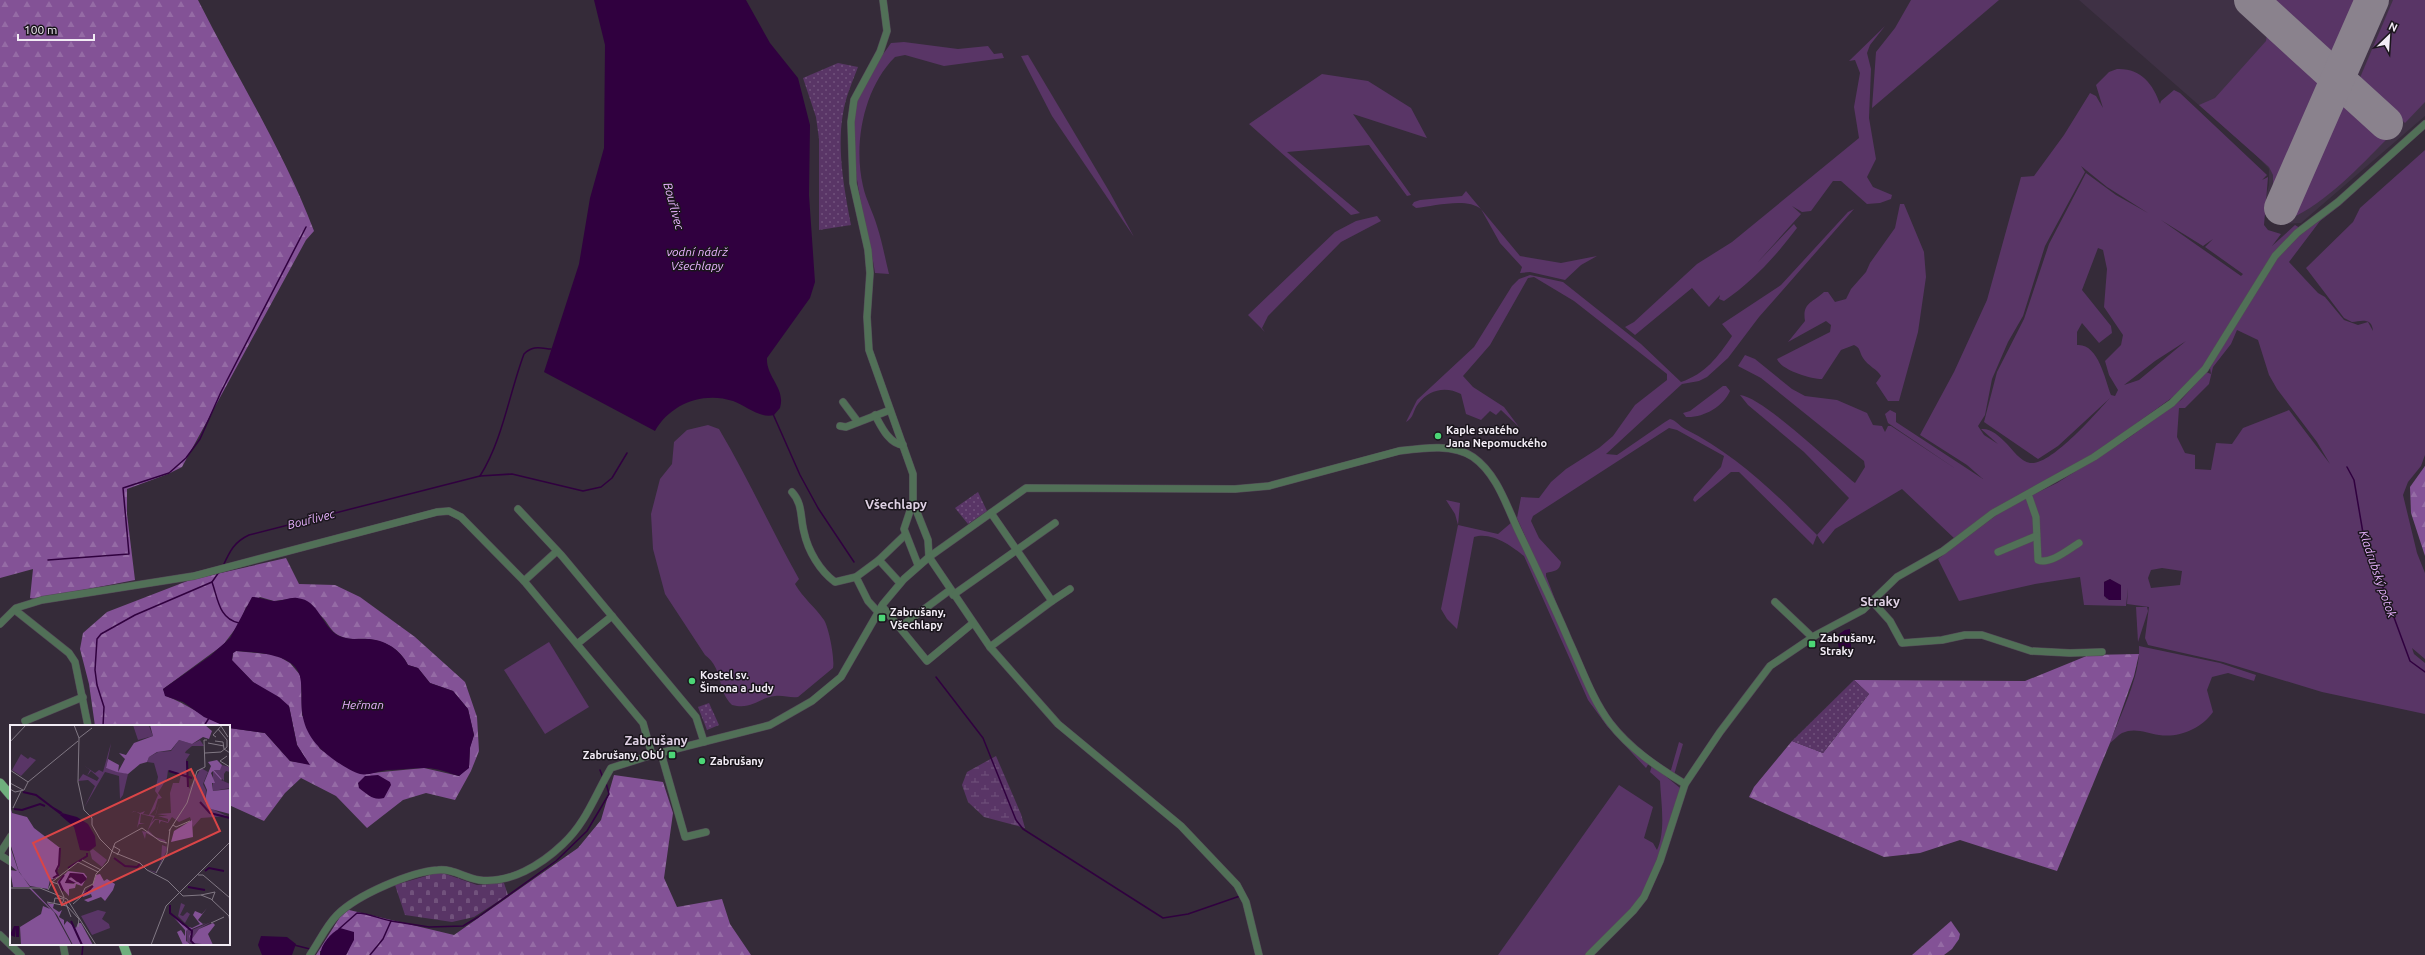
<svg xmlns="http://www.w3.org/2000/svg" width="2425" height="955" viewBox="0 0 2425 955" font-family="Ubuntu,sans-serif">
<style>
.built{fill:#3f3145}
.grass{fill:#593566;fill-rule:evenodd}
.forest{fill:url(#forest-firs)}
.wetland{fill:url(#wetland-marsh)}
.cemetery{fill:url(#cemetery-stones)}
.park{fill:url(#park-dots)}
.water{fill:#30003f}
.lines{fill:none;stroke-linecap:round;stroke-linejoin:round}
.stream{stroke:#30003f;stroke-width:1.5}
.runway{stroke:#8a828d;stroke-width:34}
.minor-casing{stroke:#534a57;stroke-width:8}
.major-casing{stroke:#534a57;stroke-width:10}
.minor{stroke:#517057;stroke-width:7}
.major{stroke:#6faf7d;stroke-width:9}
.poi-dot{fill:#4cd676;stroke:#1a151c;stroke-width:1.5}
.labels{text-anchor:middle;dominant-baseline:central;stroke-width:3;stroke-linejoin:round;paint-order:stroke}
.poi-label{font-size:11px;font-weight:bold;fill:#f2ecf5;stroke:#1a151c;text-anchor:start}
.water-label{font-size:12px;font-style:italic;fill:#e9b3ff;stroke:#1a151c}
.quarter-label{font-size:13px;font-weight:bold;fill:#ded0e3;stroke:#1a151c}
.inset-river{fill:none;stroke:#30003f;stroke-width:2}
.inset-road{fill:none;stroke:#817884;stroke-width:1}
.view{fill:#da4547;fill-opacity:0.15;stroke:#da4547;stroke-width:2}
.inset-edge{fill:none;stroke:#f2ecf5;stroke-width:2}
</style>
<defs>
<pattern id="forest-firs" width="22" height="20" patternUnits="userSpaceOnUse"><rect width="22" height="20" fill="#835296"/><path d="M5 1l3.5 6h-7zM16 11l3.5 6h-7z" fill="#956ba5"/></pattern>
<pattern id="wetland-marsh" width="20" height="14" patternUnits="userSpaceOnUse"><rect width="20" height="14" fill="#593566"/><path d="M1 5h8M5 5V1M11 12h8M15 12V8" fill="none" stroke="#71527c"/></pattern>
<pattern id="cemetery-stones" width="16" height="16" patternUnits="userSpaceOnUse"><rect width="16" height="16" fill="#593566"/><path d="M2 7V4a2 2 0 0 1 4 0v3zM10 15v-3a2 2 0 0 1 4 0v3z" fill="#71527c"/></pattern>
<pattern id="park-dots" width="8" height="8" patternUnits="userSpaceOnUse"><rect width="8" height="8" fill="#593566"/><path d="M2 2h.1M6 6h.1" fill="none" stroke="#71527c" stroke-width="1.8" stroke-linecap="round"/></pattern>
</defs>
<rect width="100%" height="100%" fill="#352b39"/>
<path class="built" d="M2079,0H2425V116L2301,223L2281,224L2266,216L2264,204L2269,185V169L2258,157Z"/>
<g class="grass">
<path d="M1911,0H1999L1872,108L1876,52L1895,28Z"/>
<path d="M2270,0H2358L2332,58Z"/>
<path d="M2393,0H2425V102L2405,123L2359,80Z"/>
<path d="M2256,19L2324,79L2273,197V175L2269,167L2199,105L2215,98L2266,41L2267,35L2254,20Z"/>
<path d="M1885,26L1870,45L1867,53L1871,69L1869,118L1876,159L1867,177L1873,187L1892,195L1891,199L1880,203L1867,204L1841,181H1833L1811,211L1802,212L1792,206L1801,214L1757,263L1794,224L1797,228C1775,257 1753,281 1724,301L1719,299L1720,295L1709,307L1692,288L1635,335L1625,327L1634,322L1697,264L1732,242L1859,138L1854,107L1860,73L1855,60L1849,61Z"/>
<path d="M904,42L958,49L988,46L994,54L1002,53L1004,58L944,66L905,55L895,57C864,88 853,143 863,186C866,200 873,212 877,226C882,241 885,258 889,274L875,273C868,225 842,144 858,98C865,79 879,60 891,43Z"/>
<path d="M1028,55L1109,191L1134,237L1052,116L1021,56Z"/>
<path d="M2117,69C2141,68 2153,84 2160,104L2161,101L2174,90L2180,93L2267,175L2262,180L2268,177L2264,225L2268,230L2281,234L2272,246L2295,225L2300,228L2283,245L2204,366L2177,394L2093,455L2046,482L2002,504L1955,539L1902,489L1835,529L1823,544L1817,535L1813,545L1739,472H1731L1695,502L1693,500L1694,497L1721,467L1724,456L1677,430L1669,428L1533,516L1531,521L1539,538L1561,562C1560,571 1554,571 1546,573V576C1567,629 1585,691 1624,734C1637,748 1653,759 1669,770H1671L1679,742L1683,744L1674,775L1648,758L1618,729L1599,702L1517,518L1521,497L1539,498L1551,482L1566,469L1599,448L1613,436L1635,405L1667,380V374L1574,301L1534,277L1528,278L1490,345L1463,376L1473,387L1504,407L1519,427L1501,410L1496,415L1490,411L1481,420L1466,414L1461,394C1446,386 1429,389 1418,404C1413,410 1414,418 1406,422L1417,400L1474,347L1512,286L1519,279L1530,275L1563,282L1641,344L1681,382C1705,374 1718,357 1732,336L1722,324L1781,285L1848,212L1854,209L1759,317L1728,358L1707,377L1699,381L1682,384L1606,454L1617,455L1665,422L1670,419C1677,421 1678,425 1685,429C1737,455 1776,494 1817,535L1849,498L1804,452L1748,405L1740,395C1763,397 1833,465 1855,483L1865,467L1864,461L1761,378L1738,366L1745,355L1755,359L1792,389L1805,396L1837,400L1867,413L1873,425L1882,426L1885,432L1888,426H1891L1956,469L1888,423L1885,414L1890,410L1896,413V422L1983,479L1967,465L1920,435L1954,372L1987,300L2021,177L2034,176L2064,135L2090,93L2096,96L2103,108L2096,85L2109,72ZM2081,166L2107,187L2148,213L2116,195L2086,173L2049,244L2024,319L1997,372L1984,422L2038,459L2058,446L2110,398C2096,413 2051,466 2030,463C2021,462 2012,449 2006,443C1999,436 1991,428 1981,429L1998,444L1984,435L1978,426L1985,415L1992,379L2008,342L2023,316L2045,246L2085,172ZM2161,220L2203,246L2213,239L2205,247L2243,274L2241,276ZM2098,248L2103,250L2107,269L2104,307L2123,335L2121,345L2105,361L2109,375L2118,390L2115,396L2111,395C2105,379 2098,343 2077,345V332L2082,323L2099,343L2112,333L2111,326L2082,290ZM2186,341L2139,380L2124,385L2155,361Z"/>
<path d="M1322,74L1368,81L1411,108L1427,138L1353,114L1411,195L1407,196L1369,145L1287,152L1360,213L1351,215L1249,124Z"/>
<path d="M2344,98L2387,139C2359,167 2327,202 2290,219Z"/>
<path d="M2425,150V455L2421,466L2408,482L2403,495L2417,553L2425,573V659L2412,648L2414,654L2425,663V714L2322,692L2223,662L2148,645L2145,638L2149,607L2127,604L2128,588L2126,606L2084,605L2080,577L2035,584L1959,601L1938,559L2006,508L2057,483L2127,439L2181,400L2206,372L2211,374L2210,368L2215,358L2277,259L2299,236L2351,197L2320,221L2289,262L2318,293L2325,297L2344,320L2358,325L2368,322L2373,331C2372,317 2361,321 2352,322L2344,318L2306,268L2353,222L2360,208ZM2237,330L2258,340L2269,375L2277,389L2317,442L2330,464L2289,410L2243,428L2232,444L2216,443L2211,470L2195,469V455L2185,453L2177,437L2179,408H2185L2209,384L2213,367L2231,344ZM2162,568L2182,571L2180,585L2151,588L2148,578L2151,570ZM2110,579L2118,585L2106,599L2104,582Z"/>
<path d="M1466,191L1520,256L1561,263L1597,256L1581,265L1565,280L1530,272L1520,273L1522,267L1500,243L1481,209C1467,197 1434,206 1416,208L1412,205L1414,202L1420,200L1462,196Z"/>
<path d="M1900,204H1904L1924,252L1926,277L1918,332L1899,401H1888L1876,383L1881,376C1877,369 1868,366 1863,358C1859,352 1861,348 1854,345L1841,350L1822,379C1811,379 1781,370 1777,359L1830,332L1831,325L1826,321L1788,342L1805,321C1802,303 1812,303 1824,292H1828L1835,302L1846,299L1851,289L1866,272L1870,263L1895,228Z"/>
<path d="M1377,216L1381,221L1341,242L1268,316L1262,328L1265,332L1248,315L1335,232L1356,221Z"/>
<path d="M1723,386H1726L1730,391C1723,407 1703,418 1686,417L1683,413L1690,411Z"/>
<path d="M708,425L719,429C748,478 771,529 799,579L795,584C803,598 815,607 824,620C829,628 835,659 833,668L798,697C790,698 783,695 775,696C758,698 752,710 732,705C716,689 724,669 705,655L665,594L653,549L651,514L660,479L672,464L674,442L687,430Z"/>
<path d="M1446,500L1460,503L1458,525L1498,534L1512,522L1595,703L1649,763L1646,768L1607,726L1588,700L1524,556C1512,546 1491,531 1474,537L1457,629L1447,619L1441,609L1458,525L1455,514Z"/>
<path d="M2136,607H2147L2148,611L2138,642Z"/>
<path d="M549,642L589,707L545,734L504,670Z"/>
<path d="M2139,646L2220,663L2256,675L2254,681L2228,673L2212,677L2207,690L2213,712C2201,729 2179,738 2159,735C2146,733 2135,727 2122,733C2118,735 2114,740 2110,743C2120,715 2141,675 2139,646Z"/>
<path d="M1652,765L1680,788V792L1651,876L1637,904L1586,955H1498L1619,785L1653,807L1644,838L1653,843L1657,850C1666,831 1661,802 1660,781L1650,772Z"/>
</g>
<g class="forest">
<path d="M0,0H198C237,78 283,149 314,231L306,240L182,467L168,474L127,489V514L135,580L36,599L30,598L33,569L0,578Z"/>
<path d="M2425,466V556L2411,513L2410,487Z"/>
<path d="M286,558L299,584L335,585L360,597L415,637L465,682L477,717L479,751L471,771L455,800L426,793L403,800L367,828L336,796L301,778L285,793L264,821L229,805V728L265,733L290,761L309,764L297,745L289,706L253,682L232,661L233,653L236,651L276,655L290,663L301,676L302,715L320,749L361,774L424,768L459,776L469,767L470,747L474,735L468,709L453,691L430,683L418,668L408,665C400,649 386,641 368,639C357,638 348,641 338,635C331,631 329,625 324,619C317,611 305,604 297,598L274,601L260,597L246,607L239,624L223,645L163,689L166,696C187,704 204,717 225,726H95L89,684L80,649L83,633L107,612L190,580Z"/>
<path d="M2139,654L2134,676L2110,743L2057,871L1960,840L1920,853L1884,857L1749,797L1754,787L1792,741L1823,753L1869,694L1854,680L2025,681L2089,655Z"/>
<path d="M614,775L663,782L673,813L664,878L677,907L722,899L730,924L751,955H346L349,949L320,951V955H316L345,909L454,935L578,848L601,820Z"/>
<path d="M1951,921L1960,934L1959,939L1952,949L1944,955H1912Z"/>
</g>
<path class="wetland" d="M996,756L1021,814L1025,828L984,817L968,802L962,785L967,772Z"/>
<path class="cemetery" d="M440,872L477,885L504,883L508,895L474,917L452,922L405,915L395,885Z"/>
<g class="park">
<path d="M838,63L858,67C853,80 847,94 844,108C836,145 844,188 851,225L819,230V139L816,117L803,78Z"/>
<path d="M978,492L987,511L968,524L955,508Z"/>
<path d="M1854,680L1869,694L1823,753L1792,741Z"/>
<path d="M709,703L719,725L707,730L698,707Z"/>
</g>
<g class="water">
<path d="M594,0H746L770,43L798,78L810,125L809,195L815,282L810,298L767,358C766,377 786,388 780,408L774,415C760,419 745,405 733,401C703,391 670,404 655,431L544,372L579,264L590,198L604,148L605,45Z"/>
<path d="M2110,579L2121,585V600H2109L2104,596V582Z"/>
<path d="M252,597C259,597 265,600 273,601C281,602 289,597 297,598C320,600 321,627 339,636C349,640 356,639 366,639C384,639 400,649 408,665L418,668L430,683L453,691L468,709L474,735L470,748L469,768L459,776C449,773 435,767 424,768C412,768 399,770 387,770C380,771 367,776 360,774C349,771 327,756 319,747C274,700 344,656 236,651L233,653L232,660L253,682L279,697L289,706L297,745L310,765L290,761L265,733L229,728L204,717L183,702L165,696L163,689L210,656L230,638Z"/>
<path d="M1850,629L1851,648H1839L1836,636L1845,630Z"/>
<path d="M378,775L390,782L391,785L384,798C373,801 367,794 359,788L358,783L365,776Z"/>
<path d="M340,928L354,932V940L346,955H320C321,944 331,933 340,928Z"/>
<path d="M261,936L287,937L296,944L292,955H262L258,945Z"/>
</g>
<g class="lines">
<g class="stream">
<path d="M773,414L800,475L818,508L854,562"/>
<path d="M2347,467L2354,480L2363,533L2410,661L2425,672"/>
<path d="M480,476C503,439 509,394 524,354C533,345 540,348 551,349"/>
<path d="M48,560L129,554L123,488L169,473L186,458L200,439L221,392L306,227"/>
<path d="M223,566C230,551 234,542 249,535L480,476L512,474L583,491L601,487L612,478L627,453"/>
<path d="M212,582C218,599 219,619 239,623"/>
<path d="M936,677L983,738L1016,820L1023,829L1163,918L1188,914L1240,896"/>
<path d="M103,726L104,707L97,685L95,670L97,639L101,634L135,615L212,582L219,572"/>
<path d="M204,726L209,718"/>
<path d="M600,770L603,778"/>
<path d="M339,929L357,913C368,913 380,919 391,921"/>
<path d="M294,945L310,949"/>
<path d="M82,955L83,944"/>
<path d="M370,955L383,939L391,921L429,927L463,926L478,917L556,861L587,831L609,794L606,783"/>
</g>
<g class="runway">
<path d="M2251,0L2386,123"/>
<path d="M2281,208L2372,0"/>
</g>
<defs>
<g id="minor">
<path d="M883,0L887,31L880,52L854,100L851,122L853,183L868,250L870,273L867,317L869,350L913,474V502L928,540L929,557L990,647L1058,724L1181,826L1237,885L1246,902L1259,955"/>
<path d="M843,402L858,422"/>
<path d="M875,415C881,426 889,444 903,445"/>
<path d="M840,426L846,427L890,410"/>
<path d="M792,492C803,504 800,517 804,532C808,551 820,571 835,582L856,577"/>
<path d="M2028,494L2036,517L2038,560C2050,565 2069,549 2079,543"/>
<path d="M913,502L904,529L918,565"/>
<path d="M518,509L562,556L696,717L704,742"/>
<path d="M1998,552L2036,536"/>
<path d="M879,560L856,577L868,601L879,613"/>
<path d="M524,581L557,551"/>
<path d="M900,583L879,560L905,535"/>
<path d="M953,595L1055,523"/>
<path d="M1052,601L1070,589"/>
<path d="M1872,601L1890,621L1902,643L1942,640L1965,635H1982L2031,651L2070,653L2102,652"/>
<path d="M1775,602L1812,637"/>
<path d="M882,606L927,661L973,623"/>
<path d="M15,610L69,653L75,662L88,726"/>
<path d="M0,624L16,608L42,600L194,576L437,512L449,511L461,517L524,581L643,723L652,755"/>
<path d="M900,627L950,590"/>
<path d="M577,644L612,616"/>
<path d="M990,647L1052,601L991,513"/>
<path d="M25,721L83,697"/>
<path d="M661,753L685,837L706,832"/>
<path d="M0,853L11,836"/>
<path d="M0,855L11,862"/>
<path d="M0,935L21,955"/>
<path d="M63,944L65,955"/>
<path d="M310,955C319,942 326,926 337,915C357,895 410,872 438,870C452,868 465,878 479,880C510,884 541,865 563,844C586,823 595,795 611,768L652,755L770,725L812,701L841,677L883,604L904,579L929,557L1026,488L1235,489L1269,486L1399,451C1422,448 1453,443 1473,457C1496,473 1506,504 1517,528C1535,566 1553,603 1569,641C1582,669 1592,699 1610,723C1630,749 1657,767 1685,784"/>
<path d="M1589,955L1633,911L1644,897L1660,861L1685,784L1720,732L1770,666L1816,635L1863,610L1897,577L1943,551L1993,513L2094,457L2172,403L2205,369L2275,256L2297,233L2338,202L2425,124"/>
</g>
<g id="major">
<path d="M0,783L11,796"/>
<path d="M123,944L127,955"/>
</g>
</defs>
<use href="#minor" class="minor-casing"/>
<use href="#major" class="major-casing"/>
<use href="#minor" class="minor"/>
<use href="#major" class="major"/>
</g>
<g class="poi-dot">
<circle cx="1438" cy="436" r="4"/>
<rect x="878" y="614" width="8" height="8" rx="2"/>
<rect x="1808" y="640" width="8" height="8" rx="2"/>
<circle cx="692" cy="681" r="4"/>
<rect x="668" y="751" width="8" height="8" rx="2"/>
<circle cx="702" cy="761" r="4"/>
</g>
<g class="labels">
<g class="poi-label">
<text x="1446" y="430">Kaple svatého<tspan x="1446" dy="13">Jana Nepomuckého</tspan></text>
<text x="890" y="612">Zabrušany,<tspan x="890" dy="13">Všechlapy</tspan></text>
<text x="1820" y="638">Zabrušany,<tspan x="1820" dy="13">Straky</tspan></text>
<text x="700" y="675">Kostel sv.<tspan x="700" dy="13">Šimona a Judy</tspan></text>
<text x="664" y="755" text-anchor="end">Zabrušany, ObÚ</text>
<text x="710" y="761">Zabrušany</text>
</g>
<g class="water-label">
<text transform="translate(674 206) rotate(75)">Bouřlivec</text>
<text x="697" y="251">vodní nádrž<tspan x="697" dy="14">Všechlapy</tspan></text>
<text transform="translate(311 519) rotate(-14)">Bouřlivec</text>
<text transform="translate(2378 574) rotate(71)">Kladrubský potok</text>
<text x="363" y="704">Heřman</text>
</g>
<g class="quarter-label">
<text x="896" y="504">Všechlapy</text>
<text x="1880" y="601">Straky</text>
<text x="656" y="740">Zabrušany</text>
</g>
</g>
<g transform="translate(10 725)">
<rect width="220" height="220" fill="#352b39"/>
<path d="M123,0L139,1L143,11L128,15ZM169,15L182,19L190,15L194,21H182L176,26L175,28L180,29L176,35L177,51L158,45L157,53L148,68L152,73L148,74L145,84L140,90L145,91L150,75L146,89L141,98L145,94L151,95L158,97V94L148,91H158L147,89L161,88L160,68L163,58H169L171,50L177,52L179,64L191,43L198,47L193,59L196,65L195,77L202,84L217,91L191,93L183,102L180,92L169,97L162,92L158,98L151,96L149,99V95H145L138,105L145,112L155,115L156,118L157,125L146,148L136,144L146,147L151,136L152,120L157,122L155,118L136,108L135,114L132,106L137,107L143,92L131,89L130,98L135,99H129L127,103L130,89L125,86L121,88L124,86L130,88L135,86L133,89L139,90L148,70L145,66L148,52L144,38L137,37L128,40L137,37L139,32L148,27L161,26ZM101,18L100,24L109,30L100,24L96,43L118,49L113,70L110,74L109,51L95,47L74,83L85,61L78,55L68,56L73,49L87,56L89,53L81,46L77,51L80,45L73,40L85,48L89,45L93,47ZM11,29L18,34L20,32L26,35L11,51L2,45ZM212,40L220,42V47L216,46L214,49V56L204,45ZM203,46L211,55L220,59V63L203,66ZM83,124L97,135L92,142L82,134L80,126ZM171,178L175,180L170,190L173,191L177,187L180,189L175,198L168,191ZM88,185L96,187L92,194L99,199L100,203L82,210L71,191ZM201,197L189,204L181,215L182,208L179,211L181,218L184,220L177,217L176,204L182,205Z" fill="#593566"/>
<path d="M140,0H195L202,6L199,14L193,12L182,19L169,15L161,25L147,27L139,32L137,37L130,39L118,49L107,47L96,43L98,34L109,40L108,47L115,34L109,28L116,30L124,18L143,11ZM207,35L212,40L210,45H204L212,54L211,55L203,46L201,48L205,58H202L203,66L220,64V89L201,84L195,76L197,65L194,58L201,41L198,37ZM2,84V88L17,92L24,103L50,123L49,143L46,146L49,152L40,155L38,164L20,161L9,147L0,118V91ZM182,95L183,112L161,117L164,106ZM0,121L8,145L20,162H3L0,145L7,146L0,140ZM58,146L74,148L77,152L72,161L66,159L65,163L59,164V171L47,157ZM60,148L72,149L77,154L67,157L61,152L58,154L65,159L55,158ZM90,149L94,156L97,154L105,159L103,165L95,176L91,172L78,177L74,175L82,172L81,169L73,172V167L81,165L86,150ZM19,163H21L44,187L62,220H11L10,202L31,189L33,181L40,184ZM37,178L44,179L43,183L49,187L52,185L49,192L54,195V200L57,196L66,203L68,198H71L83,220H63L47,190ZM197,183L188,195L193,199L196,198L182,204V209L180,211L181,215L189,204L203,198L205,200L198,209L203,220L181,218L179,211L182,206L179,203L176,206V216L180,219L173,220L167,207L171,205L175,211V205L161,189L173,200L182,203L190,199L183,190L185,186L192,189Z" fill="#835296" fill-rule="evenodd"/>
<path d="M52,88L67,92L78,99L85,111L86,121L79,126L70,125L64,102L50,90ZM60,148L73,149L77,154L71,159L61,152L58,154L66,158H55ZM4,201H9V212H6L5,203V212L0,210Z" fill="#30003f"/>
<path class="inset-river" d="M177,36L178,62M159,46L182,53M13,67L26,70L51,89M190,77L200,88L220,93M40,81L52,88M4,84L12,85L30,79L35,81M104,133L115,141L127,142L130,139M58,143L77,131V128M195,146L199,143L214,146M43,153L48,150L46,146L49,140L50,123M178,162L195,165M53,166L49,157L54,150M73,170L83,161M160,180V188L182,206L181,216L185,220M61,196L72,220"/>
<path class="inset-road" d="M64,0L69,13L68,57L74,85L82,93V100L90,114L103,127L130,138L137,145L158,156L173,171L191,170L201,174L219,191L220,197M211,1L218,12M206,12L203,10L212,0M69,13L82,3M205,16L213,17L214,24L220,28M0,17L16,0M198,18L214,21M195,28L211,27L217,22V15L208,4M217,31L210,36L220,42M0,45L18,57M0,58L13,65M0,64L5,67L14,65L18,57L68,16M3,83L11,66M163,100L166,102L180,96M159,106L177,78L187,46L195,42L194,15H197M103,121L110,125L107,130M72,135L91,145M146,148L157,128L160,104M188,150H193L220,173M42,157L48,159L54,172M0,163H30L57,174L86,220M38,165L42,157L68,137L88,147M191,170L205,167L202,175M55,176L61,192M37,177L57,181L69,194L68,202M44,178L45,173L54,174L52,179M63,179L71,172L75,163L83,159L86,149L98,137L105,118L132,103L150,116L157,118M201,198L214,192M141,220L156,181L220,117"/>
<path class="view" d="M181,44L210,106L52,180L23,118Z"/>
<rect width="220" height="220" class="inset-edge"/>
</g>
<g transform="translate(2389 36) rotate(25)" stroke="#1a151c" stroke-width="3" paint-order="stroke">
<path d="M0-3L7 15L0 10L-7 15Z" fill="#f2ecf5"/>
<text y="-6" font-size="11" font-weight="bold" text-anchor="middle" fill="#f2ecf5">N</text>
</g>
<path d="M18 34v6h76v-6" fill="none" stroke="#f2ecf5" stroke-width="2"/>
<text x="24" y="34" font-size="12" fill="#f2ecf5" stroke="#1a151c" stroke-width="3" paint-order="stroke">100 m</text>
</svg>
